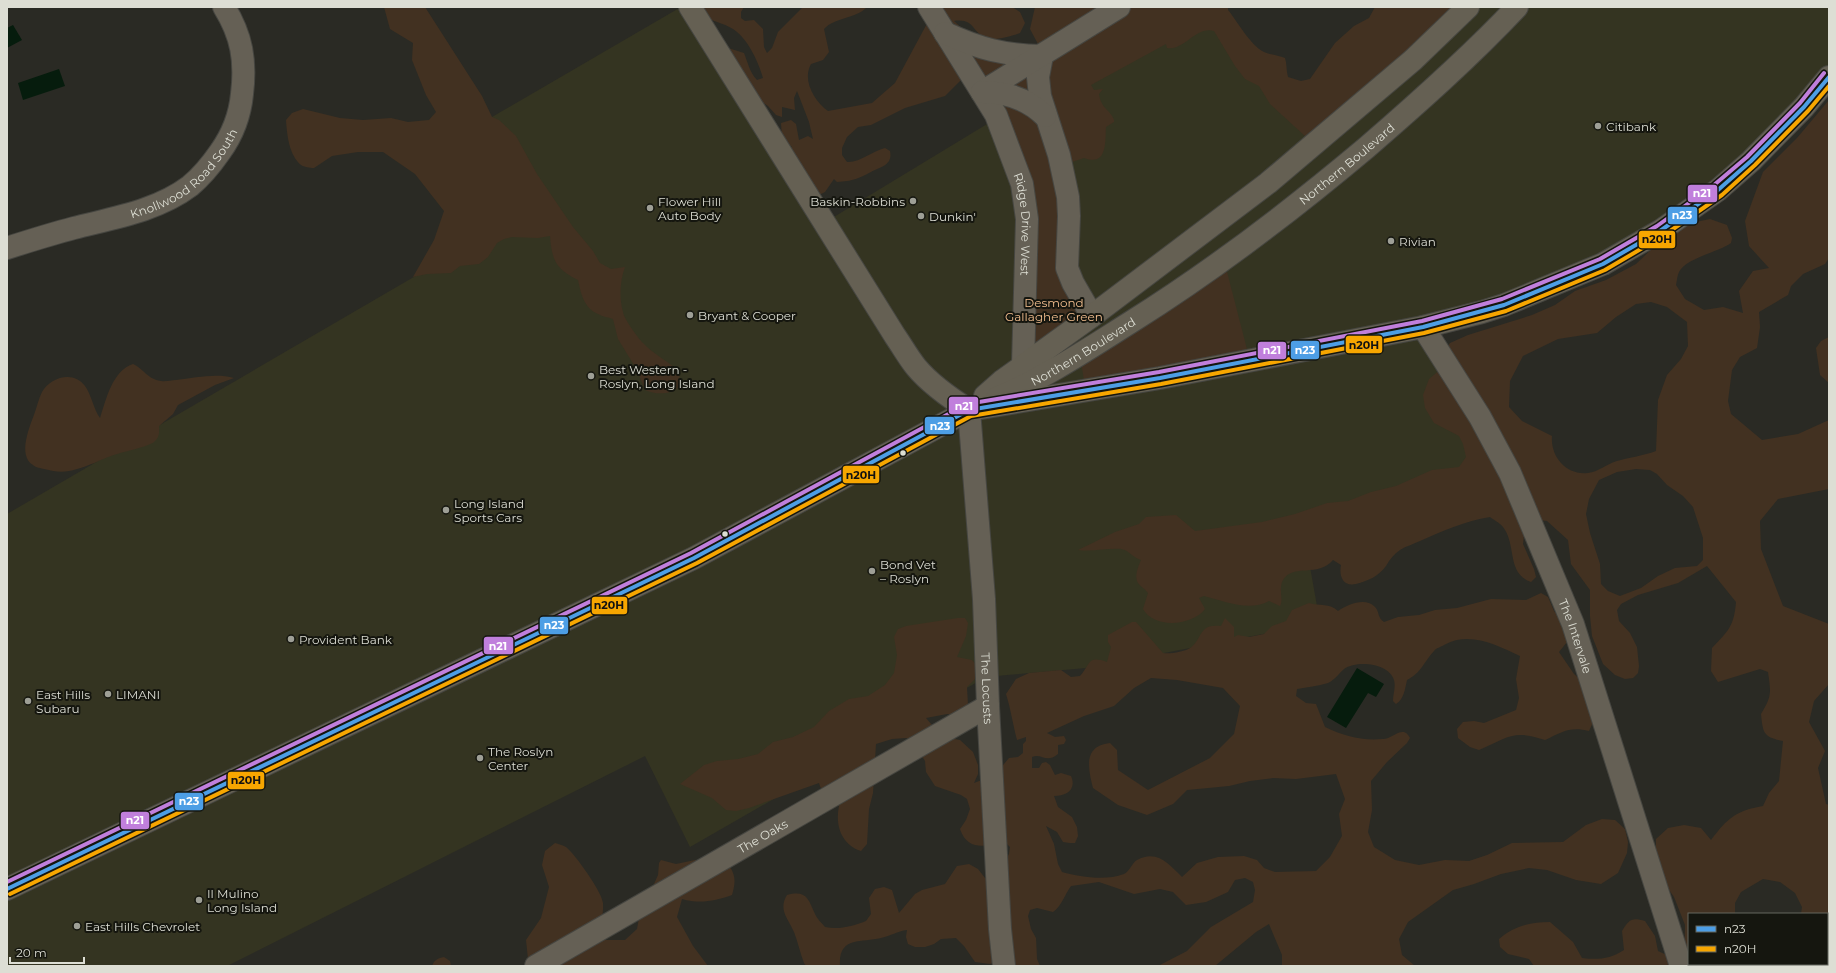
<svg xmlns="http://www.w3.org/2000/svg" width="1836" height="973" viewBox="0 0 1836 973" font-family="Montserrat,sans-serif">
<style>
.built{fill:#343421}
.green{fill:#423121;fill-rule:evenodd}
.water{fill:#061c0d}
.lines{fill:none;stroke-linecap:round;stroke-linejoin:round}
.minor-casing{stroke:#464641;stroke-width:24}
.major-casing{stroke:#464641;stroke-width:24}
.minor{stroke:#656055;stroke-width:22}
.major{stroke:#656053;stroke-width:22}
.bus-1-casing{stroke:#15160f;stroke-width:7}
.bus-2-casing{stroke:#15160f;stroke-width:7}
.bus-3-casing{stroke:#15160f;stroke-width:7}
.bus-1{stroke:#4d9ee5;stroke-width:4}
.bus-2{stroke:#f7a600;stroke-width:4}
.bus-3{stroke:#c07fdc;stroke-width:4}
.poi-dot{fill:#9e9f96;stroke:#15160f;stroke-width:1.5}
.bus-dot{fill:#ddded4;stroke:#15160f;stroke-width:1.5}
.labels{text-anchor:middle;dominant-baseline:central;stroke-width:4;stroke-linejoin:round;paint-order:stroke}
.poi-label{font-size:12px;fill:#ddded4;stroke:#15160f;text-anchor:start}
.street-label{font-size:12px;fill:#ddded4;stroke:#15160f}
.park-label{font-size:12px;fill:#f2be8f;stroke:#15160f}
.line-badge{stroke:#15160f;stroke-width:1.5}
.badge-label{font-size:11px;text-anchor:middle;font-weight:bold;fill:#fff}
.pale-badge-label{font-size:11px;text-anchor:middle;font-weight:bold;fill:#111}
</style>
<rect width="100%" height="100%" fill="#2a2a24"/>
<path class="built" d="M681,7L824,223L997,118L1078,294L1040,96L1223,7L1320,136L1468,7H1829V78L1661,231L1423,327L1510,473L1304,533L1320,623L1086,668L986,677L690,847L645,756L227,966H7V514L455,253L492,117Z"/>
<g class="green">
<path d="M384,7H425L482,96L492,117L499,120L516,136L537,174L573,227L593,251L600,263L611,269L625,267C620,280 619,298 623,312C624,319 638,338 643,343C654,355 669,361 679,372L680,386C670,395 657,395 645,390L637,370L618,339L613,319C608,317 603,317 598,314C584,308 581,294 578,280C556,269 552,261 550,236L538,238L512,237L504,239L497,243L488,257L479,264L460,266L451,273L427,274L413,277L434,240L444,211L415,174L383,152H358L332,156L314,168C310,168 304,167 301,165C289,155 287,135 286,120L292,113L303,109L340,118L363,120L391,118L408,122L429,120L436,112L426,95L412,60L413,43L390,29Z"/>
<path d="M694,7H744L741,12V18L745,21L754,20L763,29L764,47L767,53L772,48L778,32L803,7H867C856,19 835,17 824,29L829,52L823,60L811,64C802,80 814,101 828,111L872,103L895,83L930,18L924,7H1012L1020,12L1025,23L1020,33C1011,36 995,41 986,38C972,33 975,18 954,21L965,31L1020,56L1118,7H1228V10C1238,22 1250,45 1264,52C1271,55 1278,55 1285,58C1287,64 1286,70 1288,77L1301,81L1310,79L1335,43L1354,26L1369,18L1375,7H1468L1306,137L1270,104L1259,86L1245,79L1235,66L1214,31C1195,26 1185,51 1167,48L1166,44L1091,85L1094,90L1103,89L1099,94C1101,109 1110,109 1114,120V122L1106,127C1105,141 1108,167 1084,158L1069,163L1068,241L1092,316L1023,365L1024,194L967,74L945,96L905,108L871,125L858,127L847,137L842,148V155L847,162C860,163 872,151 885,148L890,151C893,165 881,167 871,172C857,179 853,181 837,182L834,179L825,192L819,195L788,151L792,147L782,138L781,123L791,120L796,124L799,140L808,136L813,139L809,122L797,91L794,98L795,110L782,107V117L776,115L768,106L751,95L725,47L744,53C748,63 750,73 757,80L763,78C759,63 749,42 737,32C728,24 716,23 706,17C702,14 698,10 694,7Z"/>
<path d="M1035,7H1114L1046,43L1038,44L1030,29Z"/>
<path d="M1829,100V258L1825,264L1803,274L1791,286L1788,295L1759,312L1760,327L1757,348L1740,357L1732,370L1728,401L1731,414L1762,440L1798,434L1829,420V489L1778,499L1760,521L1761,549L1783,606L1829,624V684L1814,701L1809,722L1825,751L1818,768L1826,804L1829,805V947H1827V914H1801L1802,907L1795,893L1780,882L1763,879L1741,892L1735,903V914H1689V964H1707L1708,966H1534L1529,959L1508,954L1500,947L1499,939C1514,926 1531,922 1550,922L1573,942L1582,958C1598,960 1610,959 1624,950L1622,931C1629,920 1631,917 1645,921L1655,936L1658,951L1684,963L1685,925L1674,897L1663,881L1656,857V839L1668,828L1684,825L1701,828L1711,840C1728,818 1735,811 1763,806L1769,793L1779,781L1783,741C1763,737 1763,733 1761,714C1772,696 1771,693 1768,672L1760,669L1718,682L1711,671L1712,648C1728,631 1734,627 1736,602L1707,566L1678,583L1638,595L1621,604L1617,610L1619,621L1630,633L1637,647L1639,666L1638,673L1633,678L1625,679L1615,675L1603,664L1592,636L1590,616V590L1571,564L1568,540L1547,521L1539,520L1524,535L1523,544L1534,569L1536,577L1531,582C1506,573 1517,545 1503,527C1500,523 1494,520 1490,517C1465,521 1443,531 1420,541C1414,544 1406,546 1400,550C1394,554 1390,559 1386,566C1379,576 1368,581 1356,584C1342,587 1339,575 1341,565L1333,560C1318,578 1293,563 1283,580C1278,589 1284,600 1280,606L1269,601C1249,612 1224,601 1204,596L1199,598L1205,609C1192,626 1154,629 1143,609L1148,593C1145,589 1141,587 1138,583C1134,576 1138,567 1141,560C1133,558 1129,550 1121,549C1107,548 1093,552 1078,550L1115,532L1139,524L1146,517L1176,515L1195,531L1262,522L1295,514L1327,503L1348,501L1371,492L1396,486L1432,470L1459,467L1466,457L1463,444L1459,436L1434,423L1425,408L1423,395L1429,379L1441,369V356L1450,343L1468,335L1532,315L1555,305L1575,291L1606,280L1636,264L1655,246L1691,223L1710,219L1727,225L1732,238L1731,243C1719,252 1686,258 1679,272C1677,276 1677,281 1676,285L1685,299L1704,310L1723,307L1743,313L1739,291L1753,271L1769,268L1749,246L1745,221L1763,172L1797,138ZM1651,302L1667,307L1687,322L1688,346L1681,359L1667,375L1658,400L1656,451C1643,456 1630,457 1617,461C1607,464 1598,472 1588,473C1567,476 1550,457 1552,436L1522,421L1509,407L1510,381L1523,356L1558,339L1597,333L1616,317L1636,304ZM1636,469L1650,470L1657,474L1667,485L1683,496L1693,507L1703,538V560L1697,566L1675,568L1658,576L1641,588L1620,596L1608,591L1601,584L1600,564L1590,533L1586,514L1589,499L1599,480L1617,472Z"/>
<path d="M1225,264L1249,357L1085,386L1081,362Z"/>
<path d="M1829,337V383L1820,375L1816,348L1821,341Z"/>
<path d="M133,364C144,369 147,379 161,381C166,382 171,380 176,380C195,378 216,373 234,378L215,385L178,405L173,414L159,426C159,432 160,437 154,442C148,447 121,452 111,456C100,460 89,466 77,469C65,473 56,472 44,469C41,468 36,468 33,465C17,455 30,426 35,412C37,406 39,398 42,392C50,377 74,370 85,386C92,396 93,408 100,418C106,400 112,371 133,364Z"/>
<path d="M1541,593L1548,597L1554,611L1564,623L1567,642L1559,652L1574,674L1586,684L1595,718L1589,731C1570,726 1562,732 1545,740C1513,729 1507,738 1479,750L1470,747L1458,738L1457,729L1463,722L1474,721L1484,723L1516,710L1519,698L1516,679L1520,656C1496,645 1470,631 1444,645C1441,647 1436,648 1434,651C1423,663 1422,672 1407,680C1405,689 1404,699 1396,704L1393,701C1393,693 1396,688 1394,680C1389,663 1357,660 1344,669C1339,673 1335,680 1328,683C1318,686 1307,687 1297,689L1296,696L1306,703L1316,704L1325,727C1344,736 1361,741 1383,739C1393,739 1403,724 1410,738L1407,743L1387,762L1371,781L1372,810L1368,832L1374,847L1395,860L1419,865L1445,860L1469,861L1487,855L1512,843L1563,842L1586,825L1602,819L1615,820L1625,829L1628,842L1627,853L1618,873L1601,884L1576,880L1547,870L1529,868L1501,874L1474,884L1453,890L1408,922L1399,939L1402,955L1415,966H1282V955L1269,924L1256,932L1215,966H1158L1187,951L1211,927L1253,902L1255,890L1253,882L1245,878L1235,880L1228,892L1206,902L1186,905L1173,892L1160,889L1134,894L1099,882L1071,886C1065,894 1061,907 1053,912L1037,908L1030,910L1028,916L1031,929L1036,938L1037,959L1040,966H1012L1001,959L990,964L975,962L964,946L956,938L941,939L934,944L925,947H915L908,944L906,937L907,930C897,931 891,936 881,938C861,943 838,936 840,966H806L804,963C800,953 798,942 794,932C788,918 778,910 787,895C806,890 808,898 815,914C817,919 822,923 825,927C839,930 853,926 866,921L871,914L869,898L875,889L884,887L892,890L899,913L915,894L922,890L945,884L957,866L969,864L978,869L985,878L993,880L1009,854L1010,847L1005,842C986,846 968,852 960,829L966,820L970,809L967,799L961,795L935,786L926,772L925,761L912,740L906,738L892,739L876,744L873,793L869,809L867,844L861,851C841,844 835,825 839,806C831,799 821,793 819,783L749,808L736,811L726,810L712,798L680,784L704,765L717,761L738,759L758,754L773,742L793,737L814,727L829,711L849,699L868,696L885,685L894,673L897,655L894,637L898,629L906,626L958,618H965L968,623L966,636L957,657L972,660L978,667L976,678L967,687L968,705L958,715L947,714L926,718L937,731L949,738L960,740L973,752L978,765V774L974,783L987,778L999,770L1009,758L1018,757L1023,753V744L1026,741V737L1017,740C1013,725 1011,710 1006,694L1016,679L1029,673L1061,670L1071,677L1080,676C1091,664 1087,655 1107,662L1111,647L1108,642V635L1132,622H1136L1163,653C1170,654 1184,652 1190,648C1203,639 1198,623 1221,626L1225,618L1234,627V637L1238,635L1249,637L1264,634L1272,626L1286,621L1292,610L1309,603C1319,606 1330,603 1338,611C1346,605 1365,597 1374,606C1380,611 1377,618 1384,622L1398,617L1419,615L1435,610L1457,608L1491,599L1526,600ZM1151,678L1177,680L1223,688L1240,706L1234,734L1210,758L1148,790L1118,770L1117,750L1110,743C1083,746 1088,768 1093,788L1118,805L1147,815L1173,804L1187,790L1229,786L1250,781L1273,778L1296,779L1336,774L1345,799L1339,814L1342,836L1330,857L1316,871L1275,872L1264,868L1257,860L1244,856L1218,857L1197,863L1182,877C1169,864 1157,849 1137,860C1132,863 1130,871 1124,874C1105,881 1081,877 1062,872L1058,864L1054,844L1046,826L1057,832L1063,842L1070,843H1075L1078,836L1077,827L1072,817L1058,807L1054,796C1066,796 1077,790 1071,776L1061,773L1055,775L1050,765L1046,762L1042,763L1039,768H1032V757C1042,753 1046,764 1058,754V745L1064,744L1066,740L1064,736L1055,737L1047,733L1084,716L1114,706L1134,688Z"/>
<path d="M555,843C558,844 563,845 566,847C575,854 602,892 603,903C604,918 599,928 591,940H625L637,929L639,918L658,875L659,863L661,860L676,864L695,860L727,863C736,874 736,882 732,895C715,901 700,904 682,899L677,917L693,946L708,966H534L528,959L526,940L541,918L549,887L542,865L545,851Z"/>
<path d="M444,957L450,961L451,966H432C434,960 438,958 444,957Z"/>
</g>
<g class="water">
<path d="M13,25L22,40L7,48V28Z"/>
<path d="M59,69L65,86L23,100L18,83Z"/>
<path d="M1357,668L1384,684L1376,697L1368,693L1346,728L1327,717Z"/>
</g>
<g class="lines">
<defs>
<g id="minor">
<path id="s1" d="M929,7L996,115L1022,184L1027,219L1023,365"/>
<path d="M945,33C980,49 1003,55 1042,56"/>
<path d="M1042,56L1038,77L1040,96L1059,155L1068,197L1069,216L1067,268L1073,283L1092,316"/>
<path d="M982,92L1119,7"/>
<path d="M982,92C1006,92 1028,99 1045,116"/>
<path id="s2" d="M7,248C29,241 51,234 74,228C113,218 157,211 190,186C202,176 211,165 220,152C233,134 240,115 242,94C246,61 242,36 224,7"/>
<path id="s3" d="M1423,327L1480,417L1510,473L1573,624L1681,966"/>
<path id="s4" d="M969,410L984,599L988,706L1000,929L1004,966"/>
<path id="s5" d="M536,966L988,706"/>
</g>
<g id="major">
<path d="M690,7L895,336C902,346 908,357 916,367C931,385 950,398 969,410"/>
<path d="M985,396L1002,381L1092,316L1268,183L1413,60L1468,7"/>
<path id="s6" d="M997,398C1045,378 1088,349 1131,322C1214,270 1291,211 1366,148C1418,103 1470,57 1517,7"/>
<path d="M7,889L694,558L969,410L1160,378L1423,327L1482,312L1504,305L1603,264L1660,231L1718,190L1751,161L1804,107L1829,77"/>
</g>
</defs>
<use href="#minor" class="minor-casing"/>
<use href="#major" class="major-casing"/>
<use href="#minor" class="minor"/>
<use href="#major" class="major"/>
<defs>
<path id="bus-1" d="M7,889L694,558L969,410L1160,378L1423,327L1504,305L1603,264L1660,231L1718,190L1751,161L1804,107L1829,77"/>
<path id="bus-2" d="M10,894L697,563L971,416L1161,384L1424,333L1506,311L1605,270L1663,236L1722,195L1755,165L1808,111L1829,86"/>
<path id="bus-3" d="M7,882L691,553L967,404L1159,372L1422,321L1502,299L1600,259L1657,226L1714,185L1747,157L1800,103L1824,73"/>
</defs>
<use href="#bus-1" class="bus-1-casing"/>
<use href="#bus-2" class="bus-2-casing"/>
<use href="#bus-3" class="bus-3-casing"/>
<use href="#bus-1" class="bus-1"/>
<use href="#bus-2" class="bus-2"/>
<use href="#bus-3" class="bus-3"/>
</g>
<g class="poi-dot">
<circle cx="1598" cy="126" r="4"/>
<circle cx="913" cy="201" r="4"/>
<circle cx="650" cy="208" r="4"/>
<circle cx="921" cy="216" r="4"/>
<circle cx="1391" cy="241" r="4"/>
<circle cx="690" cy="315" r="4"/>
<circle cx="591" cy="376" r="4"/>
<circle cx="446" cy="510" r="4"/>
<circle cx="872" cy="571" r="4"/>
<circle cx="291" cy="639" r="4"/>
<circle cx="108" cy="694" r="4"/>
<circle cx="28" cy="701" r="4"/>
<circle cx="480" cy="758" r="4"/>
<circle cx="199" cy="900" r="4"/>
<circle cx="77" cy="926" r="4"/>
</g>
<g class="bus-dot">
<circle cx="903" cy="453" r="3.5"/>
<circle cx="725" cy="534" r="3.5"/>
</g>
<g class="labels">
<g class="poi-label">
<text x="1606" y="126">Citibank</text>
<text x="658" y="201">Flower Hill<tspan x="658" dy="14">Auto Body</tspan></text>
<text x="905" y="201" text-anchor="end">Baskin-Robbins</text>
<text x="929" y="216">Dunkin'</text>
<text x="1399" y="241">Rivian</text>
<text x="698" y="315">Bryant &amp; Cooper</text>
<text x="599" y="369">Best Western -<tspan x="599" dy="14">Roslyn, Long Island</tspan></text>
<text x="454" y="503">Long Island<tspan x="454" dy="14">Sports Cars</tspan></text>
<text x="880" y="564">Bond Vet<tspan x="880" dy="14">– Roslyn</tspan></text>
<text x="299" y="639">Provident Bank</text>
<text x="36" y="694">East Hills<tspan x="36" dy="14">Subaru</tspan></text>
<text x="116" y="694">LIMANI</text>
<text x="488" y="751">The Roslyn<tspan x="488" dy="14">Center</tspan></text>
<text x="207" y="893">Il Mulino<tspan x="207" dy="14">Long Island</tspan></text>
<text x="85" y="926">East Hills Chevrolet</text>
</g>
<g class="street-label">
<text stroke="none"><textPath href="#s6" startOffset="422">Northern Boulevard</textPath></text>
<text stroke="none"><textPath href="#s2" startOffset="197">Knollwood Road South</textPath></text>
<text stroke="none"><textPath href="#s1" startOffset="241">Ridge Drive West</textPath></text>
<text stroke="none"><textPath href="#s6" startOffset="98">Northern Boulevard</textPath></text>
<text stroke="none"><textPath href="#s3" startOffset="346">The Intervale</textPath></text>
<text stroke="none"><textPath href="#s4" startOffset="279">The Locusts</textPath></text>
<text stroke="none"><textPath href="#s5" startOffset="261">The Oaks</textPath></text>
</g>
<g class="park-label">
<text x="1054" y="302">Desmond<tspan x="1054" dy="14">Gallagher Green</tspan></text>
</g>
</g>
<g class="line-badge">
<rect x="1687" y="184" width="31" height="19" rx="4" fill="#c07fdc"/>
<rect x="1667" y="206" width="31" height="19" rx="4" fill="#4d9ee5"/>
<rect x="1638" y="230" width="38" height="19" rx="4" fill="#f7a600"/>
<rect x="1345" y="335" width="38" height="19" rx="4" fill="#f7a600"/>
<rect x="1290" y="340" width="30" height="20" rx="4" fill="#4d9ee5"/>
<rect x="1257" y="341" width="30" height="19" rx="4" fill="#c07fdc"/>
<rect x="948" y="396" width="31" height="19" rx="4" fill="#c07fdc"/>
<rect x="924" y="416" width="31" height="19" rx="4" fill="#4d9ee5"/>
<rect x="842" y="465" width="38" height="19" rx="4" fill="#f7a600"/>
<rect x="591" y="596" width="37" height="19" rx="4" fill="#f7a600"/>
<rect x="539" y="616" width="30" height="19" rx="4" fill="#4d9ee5"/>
<rect x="483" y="636" width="31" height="19" rx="4" fill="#c07fdc"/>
<rect x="227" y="771" width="38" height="19" rx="4" fill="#f7a600"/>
<rect x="174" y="792" width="30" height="19" rx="4" fill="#4d9ee5"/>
<rect x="120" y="811" width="30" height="19" rx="4" fill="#c07fdc"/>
</g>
<g class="badge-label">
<text x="1702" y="197">n21</text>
<text x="1682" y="219">n23</text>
<text x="1305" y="354">n23</text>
<text x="1272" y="354">n21</text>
<text x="964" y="410">n21</text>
<text x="940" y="430">n23</text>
<text x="554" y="629">n23</text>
<text x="498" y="650">n21</text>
<text x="189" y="805">n23</text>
<text x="135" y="824">n21</text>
</g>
<g class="pale-badge-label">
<text x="1657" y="243">n20H</text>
<text x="1364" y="349">n20H</text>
<text x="861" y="479">n20H</text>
<text x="609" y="609">n20H</text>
<text x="246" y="784">n20H</text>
</g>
<rect width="1836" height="973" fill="none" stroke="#ddded4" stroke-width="16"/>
<rect x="1688" y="913" width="140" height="52" fill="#15160f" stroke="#65665e"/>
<rect x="1696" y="926" width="20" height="6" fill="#4d9ee5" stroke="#65665e"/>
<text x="1724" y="933" font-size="12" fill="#ddded4">n23</text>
<rect x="1696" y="946" width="20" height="6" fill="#f7a600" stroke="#65665e"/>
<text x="1724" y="953" font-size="12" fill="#ddded4">n20H</text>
<path d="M10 957v6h74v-6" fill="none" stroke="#ddded4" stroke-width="2"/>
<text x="16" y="957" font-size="12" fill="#ddded4" stroke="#15160f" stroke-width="3" paint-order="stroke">20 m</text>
</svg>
